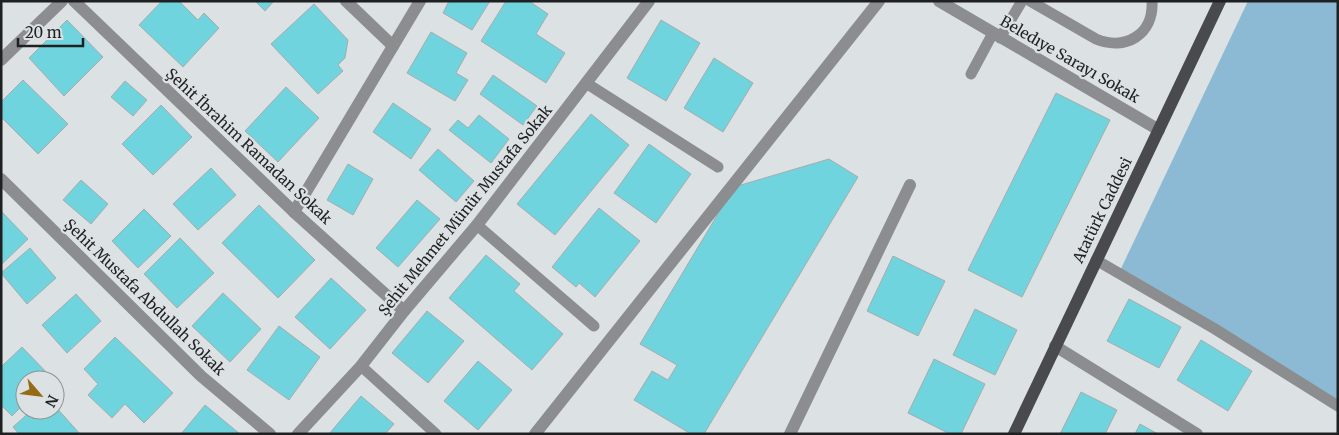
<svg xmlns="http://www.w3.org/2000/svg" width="1339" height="435" viewBox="0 0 1339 435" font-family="Merriweather,serif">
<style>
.green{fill:#8cb9d3}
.building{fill:#6fd4dd;stroke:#a7acad}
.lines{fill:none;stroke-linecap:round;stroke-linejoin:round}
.lane{stroke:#8c8d8f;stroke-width:11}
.street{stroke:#8c8d8f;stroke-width:12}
.primary{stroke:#494a4d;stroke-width:12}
.labels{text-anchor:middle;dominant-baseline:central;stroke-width:4.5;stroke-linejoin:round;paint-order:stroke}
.street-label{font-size:15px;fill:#1f2021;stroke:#dce1e4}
</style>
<rect width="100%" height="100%" fill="#dce1e4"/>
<path class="green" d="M1248,1H1338V406L1117,277Z"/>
<g class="building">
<path d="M162,1H179L198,20L204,13L219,28L183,67L139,25Z"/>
<path d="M255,1H274L265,11Z"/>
<path d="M449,1H490L472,30L443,13Z"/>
<path d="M506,1H529L548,14L536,34L565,53L546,83L481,41Z"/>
<path d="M314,4L348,40L345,58L338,65L343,71L318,94L271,44Z"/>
<path d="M67,20L103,57L64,96L29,58Z"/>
<path d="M661,20L700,43L666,101L627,78Z"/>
<path d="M431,32L467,53L456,73L468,80L455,101L407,73Z"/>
<path d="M714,58L753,83L723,132L684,108Z"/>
<path d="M493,75L537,106L523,125L480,94Z"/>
<path d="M23,80L68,124L38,154L1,117V102Z"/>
<path d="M125,81L147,100L133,116L111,97Z"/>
<path d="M286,87L319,118L278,162L245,131Z"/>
<path d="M1056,93L1110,120L1022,297L968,270Z"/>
<path d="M393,103L431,129L411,159L373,132Z"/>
<path d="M161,105L192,137L153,175L122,144Z"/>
<path d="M591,114L629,145L555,235L517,204Z"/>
<path d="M479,115L509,139L491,163L449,130L458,120L468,128Z"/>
<path d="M649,144L691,174L656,223L614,193Z"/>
<path d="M438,149L474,181L456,202L419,170Z"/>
<path d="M829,159L858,177L704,434H691L634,400L652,371L668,380L677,365L640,344L734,187Z"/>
<path d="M348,164L373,179L353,215L327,200Z"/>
<path d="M211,168L236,195L198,230L173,204Z"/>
<path d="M81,180L108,204L91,224L63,200Z"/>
<path d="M417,200L440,219L398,267L376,248Z"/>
<path d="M259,205L315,260L278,298L222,243Z"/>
<path d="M599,208L640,241L595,297L579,283L576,287L552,267Z"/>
<path d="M144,209L171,236L138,268L112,241Z"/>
<path d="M1,211L28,239L1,265Z"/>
<path d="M180,238L214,273L177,308L144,274Z"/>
<path d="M30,248L56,278L27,304L1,273Z"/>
<path d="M486,255L520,284L514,291L563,334L532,370L449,298Z"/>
<path d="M893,256L945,281L918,336L867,311Z"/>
<path d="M331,278L366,310L330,349L295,317Z"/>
<path d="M223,293L261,329L230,362L192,326Z"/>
<path d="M76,294L101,321L67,353L42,325Z"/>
<path d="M1129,299L1181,327L1159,368L1107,341Z"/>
<path d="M975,309L1017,330L995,375L953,355Z"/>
<path d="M427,311L464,341L428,383L392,353Z"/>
<path d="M279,326L320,357L289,400L247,370Z"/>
<path d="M115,337L173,393L144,423L125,404L112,418L88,395L98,384L84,369Z"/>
<path d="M1201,340L1252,371L1228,411L1177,380Z"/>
<path d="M22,347L52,378L50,380H25V403L12,416L1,405V367Z"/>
<path d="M934,359L985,384L961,434H950L908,413Z"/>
<path d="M478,361L512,390L478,430L444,401Z"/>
<path d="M1081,392L1117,410L1105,434H1060Z"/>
<path d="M361,396L394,424L385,434H329Z"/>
<path d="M205,405L240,434H181Z"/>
<path d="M55,406L80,434H19L13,427L32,410H55Z"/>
<path d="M1140,424L1158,434H1135Z"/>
</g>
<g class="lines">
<g class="lane">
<path d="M1030,1L1096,39C1125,51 1154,35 1152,1"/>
<path d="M1000,38L1022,1"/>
<path d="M971,74L993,33"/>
<path d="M586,83L718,167"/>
<path d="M477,225L594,326"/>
<path d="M1096,260L1215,329L1338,406"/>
<path d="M361,366L436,434"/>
</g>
<g class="street">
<path d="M74,1L294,212L404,311"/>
<path d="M346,1L393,46"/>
<path d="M939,1L1159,130"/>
<path d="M1,60L62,1"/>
<path d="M1,179L201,376L270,434"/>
<path d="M294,212L420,1"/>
<path d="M1055,346L1197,434"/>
<path d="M298,434L361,366L404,311L477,225L649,1"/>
<path d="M535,434L879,1"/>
<path d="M790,434L910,185"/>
</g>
<path class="primary" d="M1014,434L1220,1"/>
</g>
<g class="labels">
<g class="street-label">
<text transform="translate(1070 59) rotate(30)">Beledıye Sarayı Sokak</text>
<text transform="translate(249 146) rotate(43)">Şehit İbrahim Ramadan Sokak</text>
<text transform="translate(465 210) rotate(-51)">Şehit Mehmet Münür Mustafa Sokak</text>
<text transform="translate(1102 210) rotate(-64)">Atatürk Caddesi</text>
<text transform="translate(145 297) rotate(44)">Şehit Mustafa Abdullah Sokak</text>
</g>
</g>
<rect width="1339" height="435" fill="none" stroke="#1f2021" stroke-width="5"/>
<g transform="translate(40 395) rotate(118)"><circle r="24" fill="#dce1e4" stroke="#909496"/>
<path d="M0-4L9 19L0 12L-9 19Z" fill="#956b16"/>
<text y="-8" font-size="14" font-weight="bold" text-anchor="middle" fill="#1f2021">N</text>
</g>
<path d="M18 38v8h65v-8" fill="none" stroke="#1f2021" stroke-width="2.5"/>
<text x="25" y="38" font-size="15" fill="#1f2021" stroke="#dce1e4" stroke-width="4" paint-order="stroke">20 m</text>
</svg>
